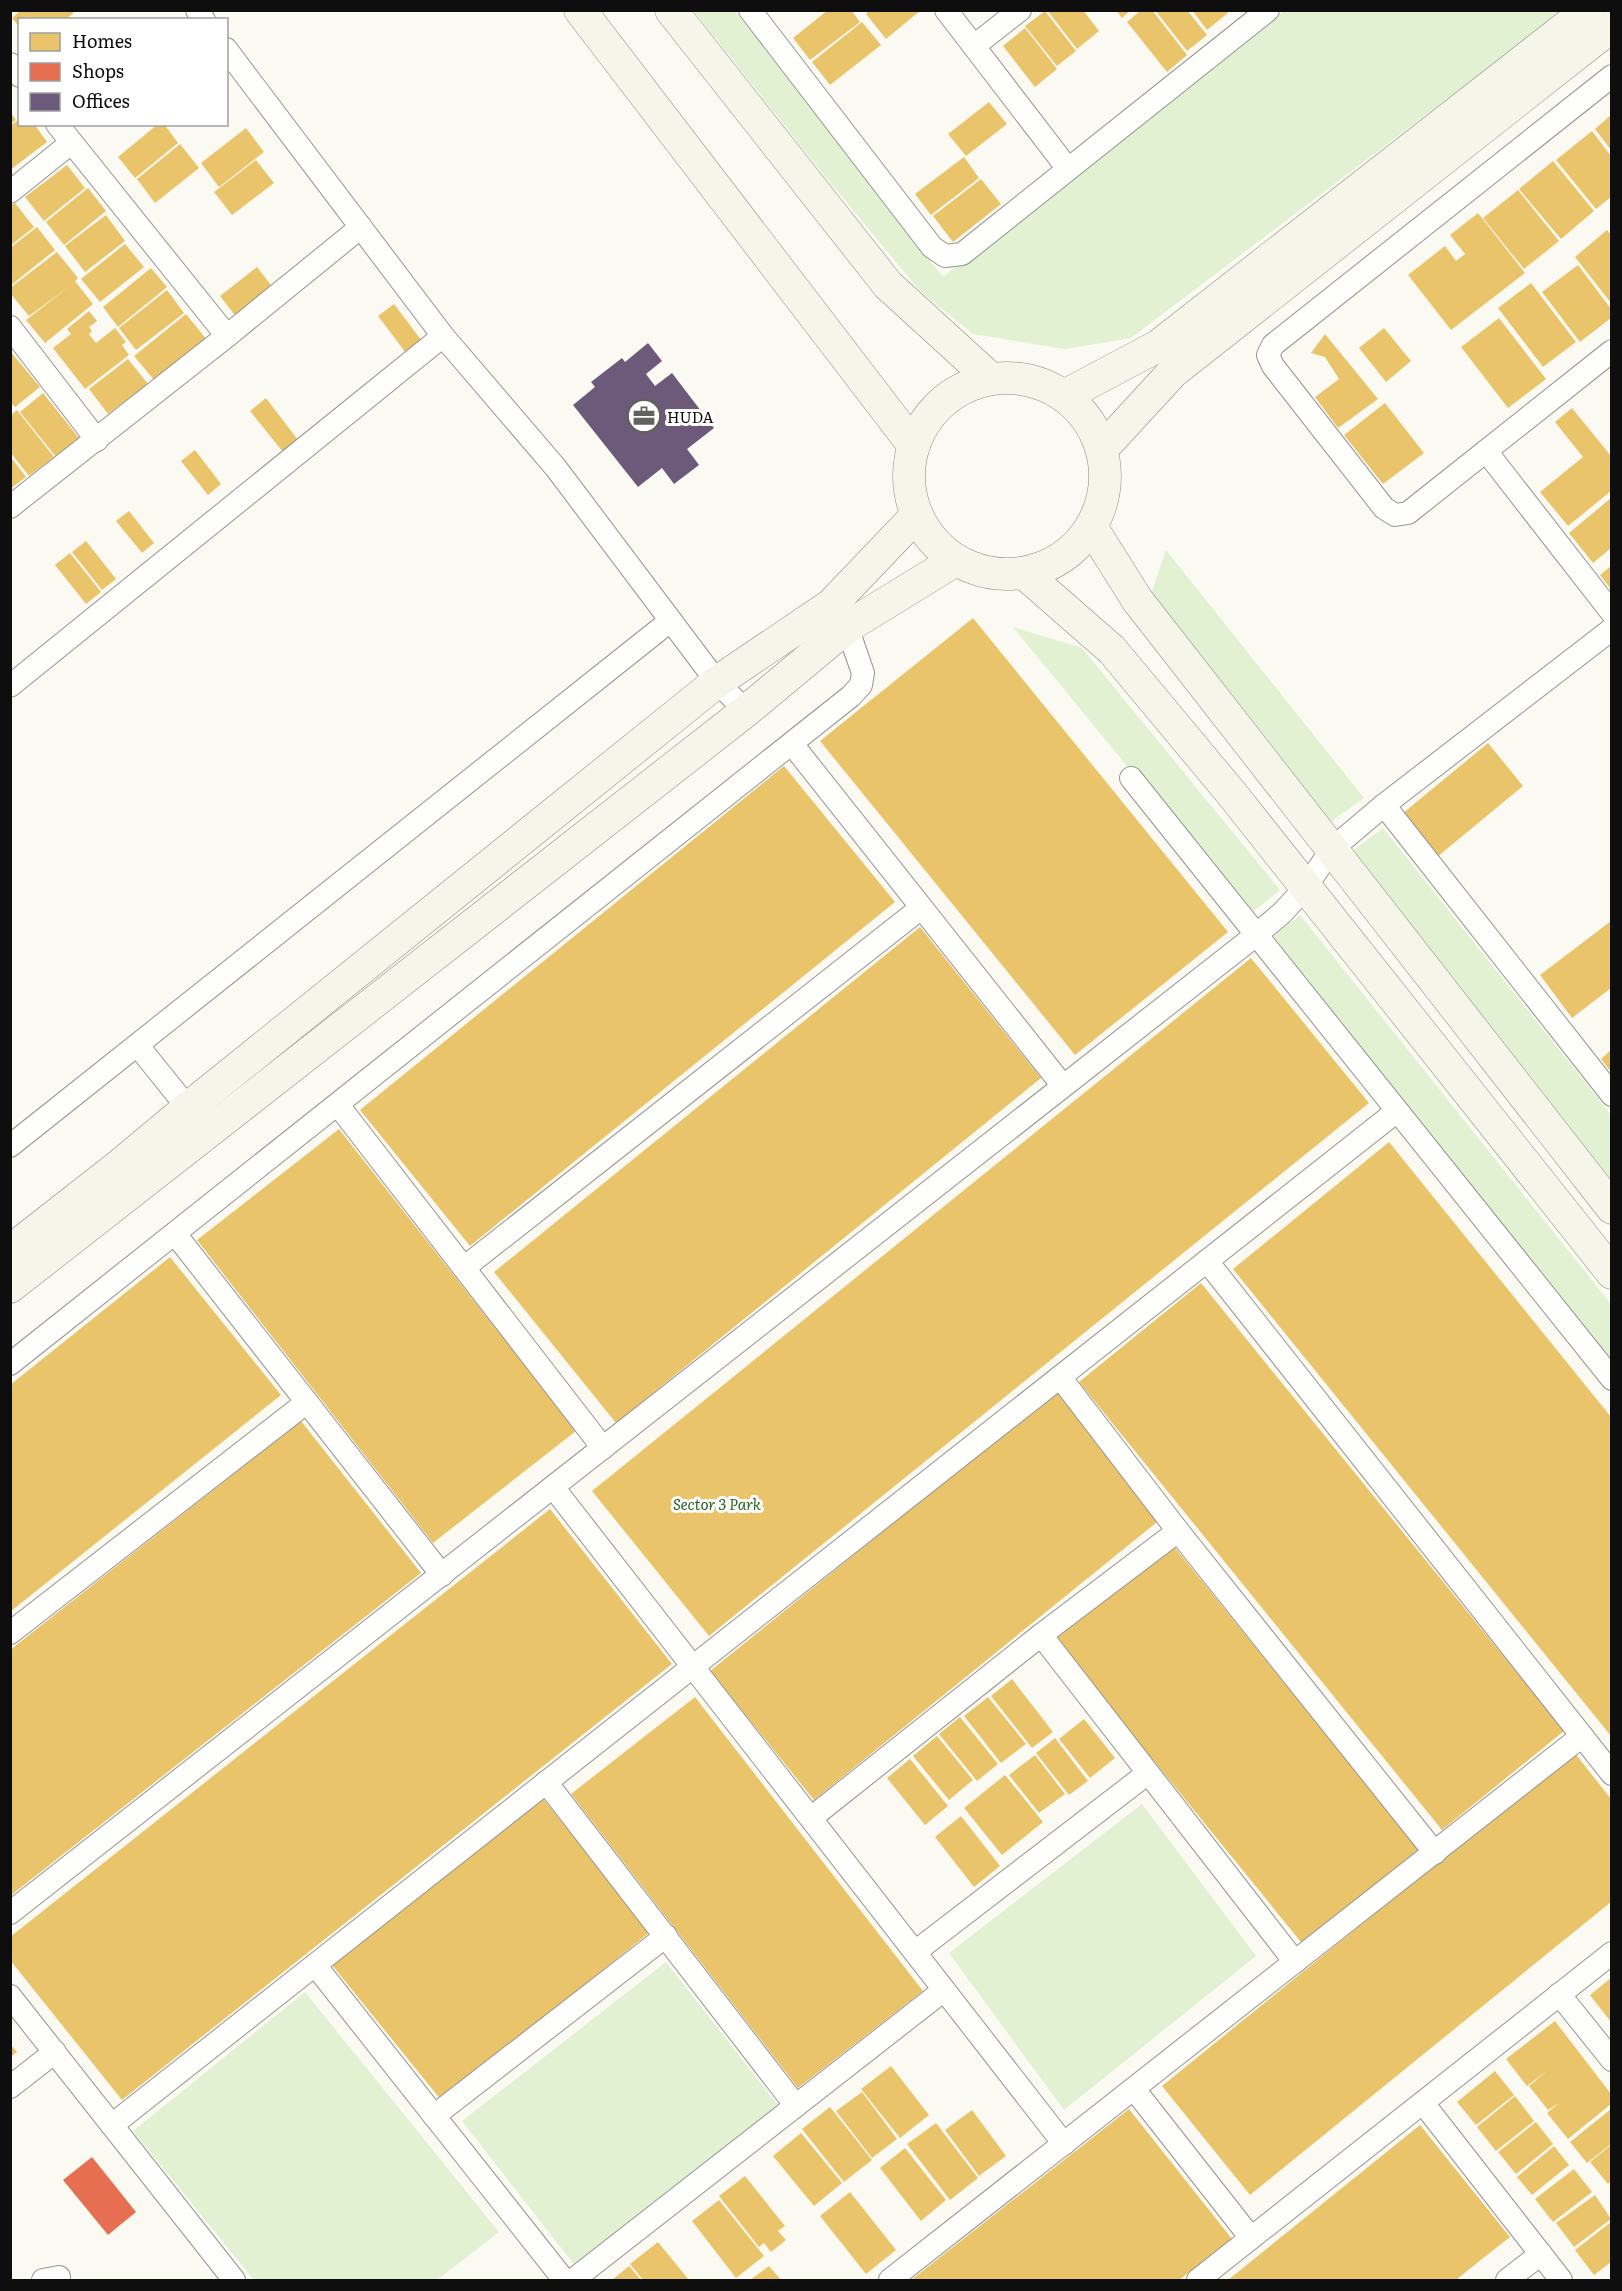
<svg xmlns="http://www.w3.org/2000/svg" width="1622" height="2291" viewBox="0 0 1622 2291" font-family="Literata,serif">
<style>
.green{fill:#e1f1d2}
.homes{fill:#e9c46a}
.shops{fill:#e76f51}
.offices{fill:#6d597a}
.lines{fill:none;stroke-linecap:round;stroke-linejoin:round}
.street-casing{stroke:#959491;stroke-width:24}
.secondary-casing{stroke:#8b8b87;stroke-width:33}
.street{stroke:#fefefd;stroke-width:22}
.secondary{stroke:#f5f5ea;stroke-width:32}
.labels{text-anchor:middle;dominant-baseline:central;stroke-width:6;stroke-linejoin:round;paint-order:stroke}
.poi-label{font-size:15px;fill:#0e0e0e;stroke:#fff;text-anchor:start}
.park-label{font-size:15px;font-style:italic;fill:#24661d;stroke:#fff}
</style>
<rect width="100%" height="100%" fill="#fbfaf2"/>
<g class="green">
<path d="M694,11H735L943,277L1284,11H1563L1131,338L1065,349L973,334L920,291L824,175Z"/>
<path d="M1166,550L1364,798L1326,825L1150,597Z"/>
<path d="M1013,627L1082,648L1280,890L1249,915Z"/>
<path d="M1383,828L1611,1115V1186L1348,854Z"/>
<path d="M1300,915L1611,1304V1366L1270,939Z"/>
<path d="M1142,1804L1256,1956L1064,2110L949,1953Z"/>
<path d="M666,1962L780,2108L576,2267L462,2121Z"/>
<path d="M305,1992L499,2232L437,2280H254L133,2131Z"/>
</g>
<g class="homes">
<path d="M21,10H76L66,20H20V28L12,18Z"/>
<path d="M828,10H851L860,22L810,60L793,38Z"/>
<path d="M870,10H921L886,39L866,14Z"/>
<path d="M1047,10H1083L1099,31L1077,49Z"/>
<path d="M1116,10H1131L1122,18Z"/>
<path d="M1141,10H1152L1187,55L1167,72L1127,22Z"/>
<path d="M1155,10H1187L1207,35L1187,51Z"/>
<path d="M1192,10H1226L1228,13L1207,30Z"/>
<path d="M1045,11L1076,51L1057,66L1025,26Z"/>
<path d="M862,22L881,45L830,85L812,62Z"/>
<path d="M1025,28L1057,69L1035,87L1003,46Z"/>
<path d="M989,102L1007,124L966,156L948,134Z"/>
<path d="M10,112L16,120L10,124Z"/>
<path d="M1611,115V150L1595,129Z"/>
<path d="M20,119V124H34L47,142L10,170V126Z"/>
<path d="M158,124H164L178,143L135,178L118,157Z"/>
<path d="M246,128L264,152L219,187L201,163Z"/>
<path d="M1592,131L1611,156V197L1596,209L1556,160Z"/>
<path d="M180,144L199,168L155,203L137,179Z"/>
<path d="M964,157L979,178L931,215L915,194Z"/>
<path d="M256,160L274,183L232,215L214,192Z"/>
<path d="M1553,161L1594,211L1561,239L1519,189Z"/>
<path d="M67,165L85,188L44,221L25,197Z"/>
<path d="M981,179L1001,204L953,242L933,216Z"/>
<path d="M88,188L106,211L64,245L46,222Z"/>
<path d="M1518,190L1559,241L1524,269L1483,218Z"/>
<path d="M15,203L34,227L10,246V206Z"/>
<path d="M1478,213L1525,273L1451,330L1408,275L1445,246L1456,261L1465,254L1450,235Z"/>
<path d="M106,215L125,241L85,272L65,246Z"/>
<path d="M37,227L55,250L10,286V248Z"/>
<path d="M1607,230L1611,235V303L1575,257Z"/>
<path d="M125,244L144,267L100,302L81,279Z"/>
<path d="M57,252L78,278L75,281L93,304L45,343L26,320L70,286L29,316L10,293V288Z"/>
<path d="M1578,265L1611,309V318L1580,342L1542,292Z"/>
<path d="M257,267L274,289L237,318L220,296Z"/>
<path d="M151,268L167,287L118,327L103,307Z"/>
<path d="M1531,283L1576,342L1543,367L1498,308Z"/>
<path d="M167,290L184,313L136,350L119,328Z"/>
<path d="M394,304L425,345L409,357L378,316Z"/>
<path d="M89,311L97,321L89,327L92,331L89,334L96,343L115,328L126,342L122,345L129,355L85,389L53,348L71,334L67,329Z"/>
<path d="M186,314L207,340L155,381L134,356Z"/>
<path d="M1499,318L1546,379L1508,408L1461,347Z"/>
<path d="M1384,328L1411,361L1386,382L1359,348Z"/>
<path d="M1325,334L1378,399L1338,428L1315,397L1339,379L1325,357L1311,353Z"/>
<path d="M10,351L40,387L15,407L10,402Z"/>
<path d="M128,359L148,384L108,414L89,389Z"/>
<path d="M43,393L83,443L60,462L20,412Z"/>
<path d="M266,398L298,440L283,452L250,411Z"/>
<path d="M1385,403L1424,453L1383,484L1344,435Z"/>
<path d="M1572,408L1611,456V491L1568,526L1540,492L1583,457L1555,422Z"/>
<path d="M17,410L54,457L29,476L10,452V416Z"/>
<path d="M195,450L221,484L208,495L181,461Z"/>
<path d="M10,456L26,477L10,489Z"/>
<path d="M1611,498V548L1593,563L1569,533Z"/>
<path d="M129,511L154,543L142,553L116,521Z"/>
<path d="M86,541L116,579L102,590L72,552Z"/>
<path d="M70,553L101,592L86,604L55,565Z"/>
<path d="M1611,566V589L1600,575Z"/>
<path d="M973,618L1228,932L1075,1055L820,741Z"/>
<path d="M1488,743L1523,786L1437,857L1402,814Z"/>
<path d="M784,766L895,902L470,1246L360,1110Z"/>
<path d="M1611,921V988L1572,1018L1540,975Z"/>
<path d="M920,927L1041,1078L616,1423L494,1272Z"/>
<path d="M1251,958L1369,1103L709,1636L592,1491Z"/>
<path d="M1611,1050V1072L1601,1059Z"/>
<path d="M339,1129L576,1431L433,1543L197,1240Z"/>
<path d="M1389,1142L1611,1417V1736L1233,1269Z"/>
<path d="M170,1257L281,1395L10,1612V1385Z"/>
<path d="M1201,1283L1564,1731L1442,1830L1079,1382Z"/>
<path d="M1058,1390L1162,1518L814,1800L710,1671Z"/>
<path d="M301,1421L421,1573L10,1896V1650Z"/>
<path d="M550,1509L672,1664L122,2100L10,1960V1937Z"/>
<path d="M1172,1544L1421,1852L1305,1947L1055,1639Z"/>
<path d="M1012,1679L1053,1732L1032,1748L991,1696Z"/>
<path d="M695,1697L923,1991L798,2088L571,1794Z"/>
<path d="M988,1697L1026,1744L1001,1763L964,1716Z"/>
<path d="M960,1717L998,1764L977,1781L939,1734Z"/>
<path d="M1084,1719L1115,1758L1090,1778L1059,1739Z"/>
<path d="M937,1736L973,1780L949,1800L913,1756Z"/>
<path d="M1055,1738L1088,1781L1069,1795L1036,1753Z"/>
<path d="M1574,1752L1611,1799V1902L1250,2195L1162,2086Z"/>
<path d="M1035,1755L1065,1794L1039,1813L1009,1775Z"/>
<path d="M910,1759L948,1806L925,1825L887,1778Z"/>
<path d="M1005,1775L1043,1822L1002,1855L964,1808Z"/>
<path d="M542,1797L650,1932L441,2100L332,1965Z"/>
<path d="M961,1816L1000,1866L974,1887L935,1837Z"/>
<path d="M1611,1978V2022L1590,1995Z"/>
<path d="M1555,2021L1611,2094V2104L1568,2139L1547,2113L1559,2103L1548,2110L1529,2086L1548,2070L1527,2086L1506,2059Z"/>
<path d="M10,2044L17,2052L10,2057Z"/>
<path d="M891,2066L929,2115L900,2138L861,2089Z"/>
<path d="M1495,2071L1514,2095L1476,2125L1457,2102Z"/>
<path d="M862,2092L897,2139L872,2158L836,2111Z"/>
<path d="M1515,2096L1534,2121L1496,2151L1477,2127Z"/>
<path d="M830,2107L872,2160L844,2182L802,2129Z"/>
<path d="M1129,2109L1232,2239L1179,2280H911Z"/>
<path d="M1611,2109V2144L1587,2163L1570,2142Z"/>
<path d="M972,2110L1006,2156L979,2176L945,2130Z"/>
<path d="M1536,2122L1553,2144L1516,2174L1498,2152Z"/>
<path d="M936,2123L978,2178L950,2200L907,2144Z"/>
<path d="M1420,2125L1510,2237L1482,2259L1456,2280H1228Z"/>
<path d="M801,2133L842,2183L814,2206L773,2156Z"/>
<path d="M1611,2145V2181L1608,2184L1590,2162Z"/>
<path d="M1554,2146L1569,2165L1532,2195L1517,2177Z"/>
<path d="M905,2148L946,2200L921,2221L880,2168Z"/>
<path d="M1574,2169L1592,2192L1553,2222L1535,2199Z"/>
<path d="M745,2176L785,2226L778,2231L786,2240L771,2252L764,2243L759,2247L719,2196Z"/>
<path d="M850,2192L896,2250L866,2274L820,2216Z"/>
<path d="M1595,2195L1611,2219L1574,2247L1556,2223Z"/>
<path d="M719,2200L764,2256L736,2278L692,2221Z"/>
<path d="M1611,2222V2262L1594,2275L1575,2250Z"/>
<path d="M658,2242L689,2280H643L630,2264Z"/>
<path d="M629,2266L641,2280H612Z"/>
<path d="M769,2266L781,2280H750Z"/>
</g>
<path class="shops" d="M92,2157L136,2212L108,2235L63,2180Z"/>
<path class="offices" d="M648,343L662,361L646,374L655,386L672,373L714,428L687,449L699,465L674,484L662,468L638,487L573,405L595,387L591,382L622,358L625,362Z"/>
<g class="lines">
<defs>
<g id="street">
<path d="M197,10L204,20"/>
<path d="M750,10L932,247L945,256L962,254L1268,10"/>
<path d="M946,10L1068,169"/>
<path d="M974,46L1020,10"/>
<path d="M226,49L443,336L556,468L717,682L746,711"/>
<path d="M10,64L20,76"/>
<path d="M1612,76L1273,345L1268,355L1273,366L1384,508L1395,515L1408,513L1612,351"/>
<path d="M57,124L227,336"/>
<path d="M10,192L71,143"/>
<path d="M10,327L97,440"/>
<path d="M1486,451L1612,613"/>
<path d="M10,507L227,336L361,227"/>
<path d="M10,686L443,336"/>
<path d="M792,744L1063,1086"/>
<path d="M1131,778L1612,1379"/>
<path d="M1384,805L1612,1095"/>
<path d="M138,1046L188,1108"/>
<path d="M338,1105L603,1448"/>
<path d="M10,1146L670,621"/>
<path d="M176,1235L442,1575"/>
<path d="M1207,1261L1612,1774"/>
<path d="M465,1267L921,908"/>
<path d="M10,1364L851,696L861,685L863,673L847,627"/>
<path d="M1060,1377L1178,1531L1435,1853"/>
<path d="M553,1487L1064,2144"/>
<path d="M10,1633L307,1402"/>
<path d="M1041,1635L1295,1962"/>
<path d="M546,1782L796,2106"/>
<path d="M811,1818L1041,1635L1178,1531"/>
<path d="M10,1913L1256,935L1282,913L1305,888L1332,849L1384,805L1612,629"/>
<path d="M915,1952L1148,1773"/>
<path d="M315,1965L564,2280"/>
<path d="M1559,1994L1612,2060"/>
<path d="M10,1996L234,2280"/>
<path d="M10,2087L55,2052"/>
<path d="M1134,2089L1251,2238"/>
<path d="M1423,2103L1561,2280"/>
<path d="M434,2116L666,1936"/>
<path d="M112,2125L1397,1111"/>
<path d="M43,2280L59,2277"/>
<path d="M573,2280L944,1990"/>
<path d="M890,2280L1582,1736"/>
<path d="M1198,2280L1612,1953"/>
<path d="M1507,2280L1541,2254"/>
</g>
<g id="secondary">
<path d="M580,10L914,446"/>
<path d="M671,10L888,285L991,379"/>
<circle cx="1007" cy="476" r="98"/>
<path d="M1064,396L1158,346L1588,10"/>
<path d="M1102,449L1173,372L1612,26"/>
<path d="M1092,528L1138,601L1612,1208"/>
<path d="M1024,573L1112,650L1232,794L1612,1273"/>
<path d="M10,1251L121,1164L188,1108L717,682L831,605L917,515"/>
<path d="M10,1287L746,711L847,627L956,560"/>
</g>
</defs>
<use href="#street" class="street-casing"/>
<use href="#secondary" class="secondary-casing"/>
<use href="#street" class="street"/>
<use href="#secondary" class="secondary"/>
</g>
<defs>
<symbol id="office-ring" viewBox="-11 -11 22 22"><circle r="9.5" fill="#fff" stroke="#61615e" stroke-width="1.5"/><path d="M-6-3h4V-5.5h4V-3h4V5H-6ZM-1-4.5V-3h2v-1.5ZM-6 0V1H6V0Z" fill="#61615e"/></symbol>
</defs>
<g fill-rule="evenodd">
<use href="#office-ring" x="625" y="397" width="38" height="38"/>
</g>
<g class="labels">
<g class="poi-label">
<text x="667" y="416">HUDA</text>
</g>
<g class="park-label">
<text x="717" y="1503">Sector 3 Park</text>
</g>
</g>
<rect width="1622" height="2291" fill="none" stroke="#0e0e0e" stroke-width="24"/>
<rect x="18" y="18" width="210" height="108" fill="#ffffff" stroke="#9f9f9f" stroke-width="1.5"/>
<rect x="30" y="33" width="30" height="18" fill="#e9c46a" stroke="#9f9f9f" stroke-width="1.5"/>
<text x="72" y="48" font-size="18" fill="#0e0e0e">Homes</text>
<rect x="30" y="63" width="30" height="18" fill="#e76f51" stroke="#9f9f9f" stroke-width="1.5"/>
<text x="72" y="78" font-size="18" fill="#0e0e0e">Shops</text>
<rect x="30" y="93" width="30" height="18" fill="#6d597a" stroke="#9f9f9f" stroke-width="1.5"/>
<text x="72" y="108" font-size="18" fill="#0e0e0e">Offices</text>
</svg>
